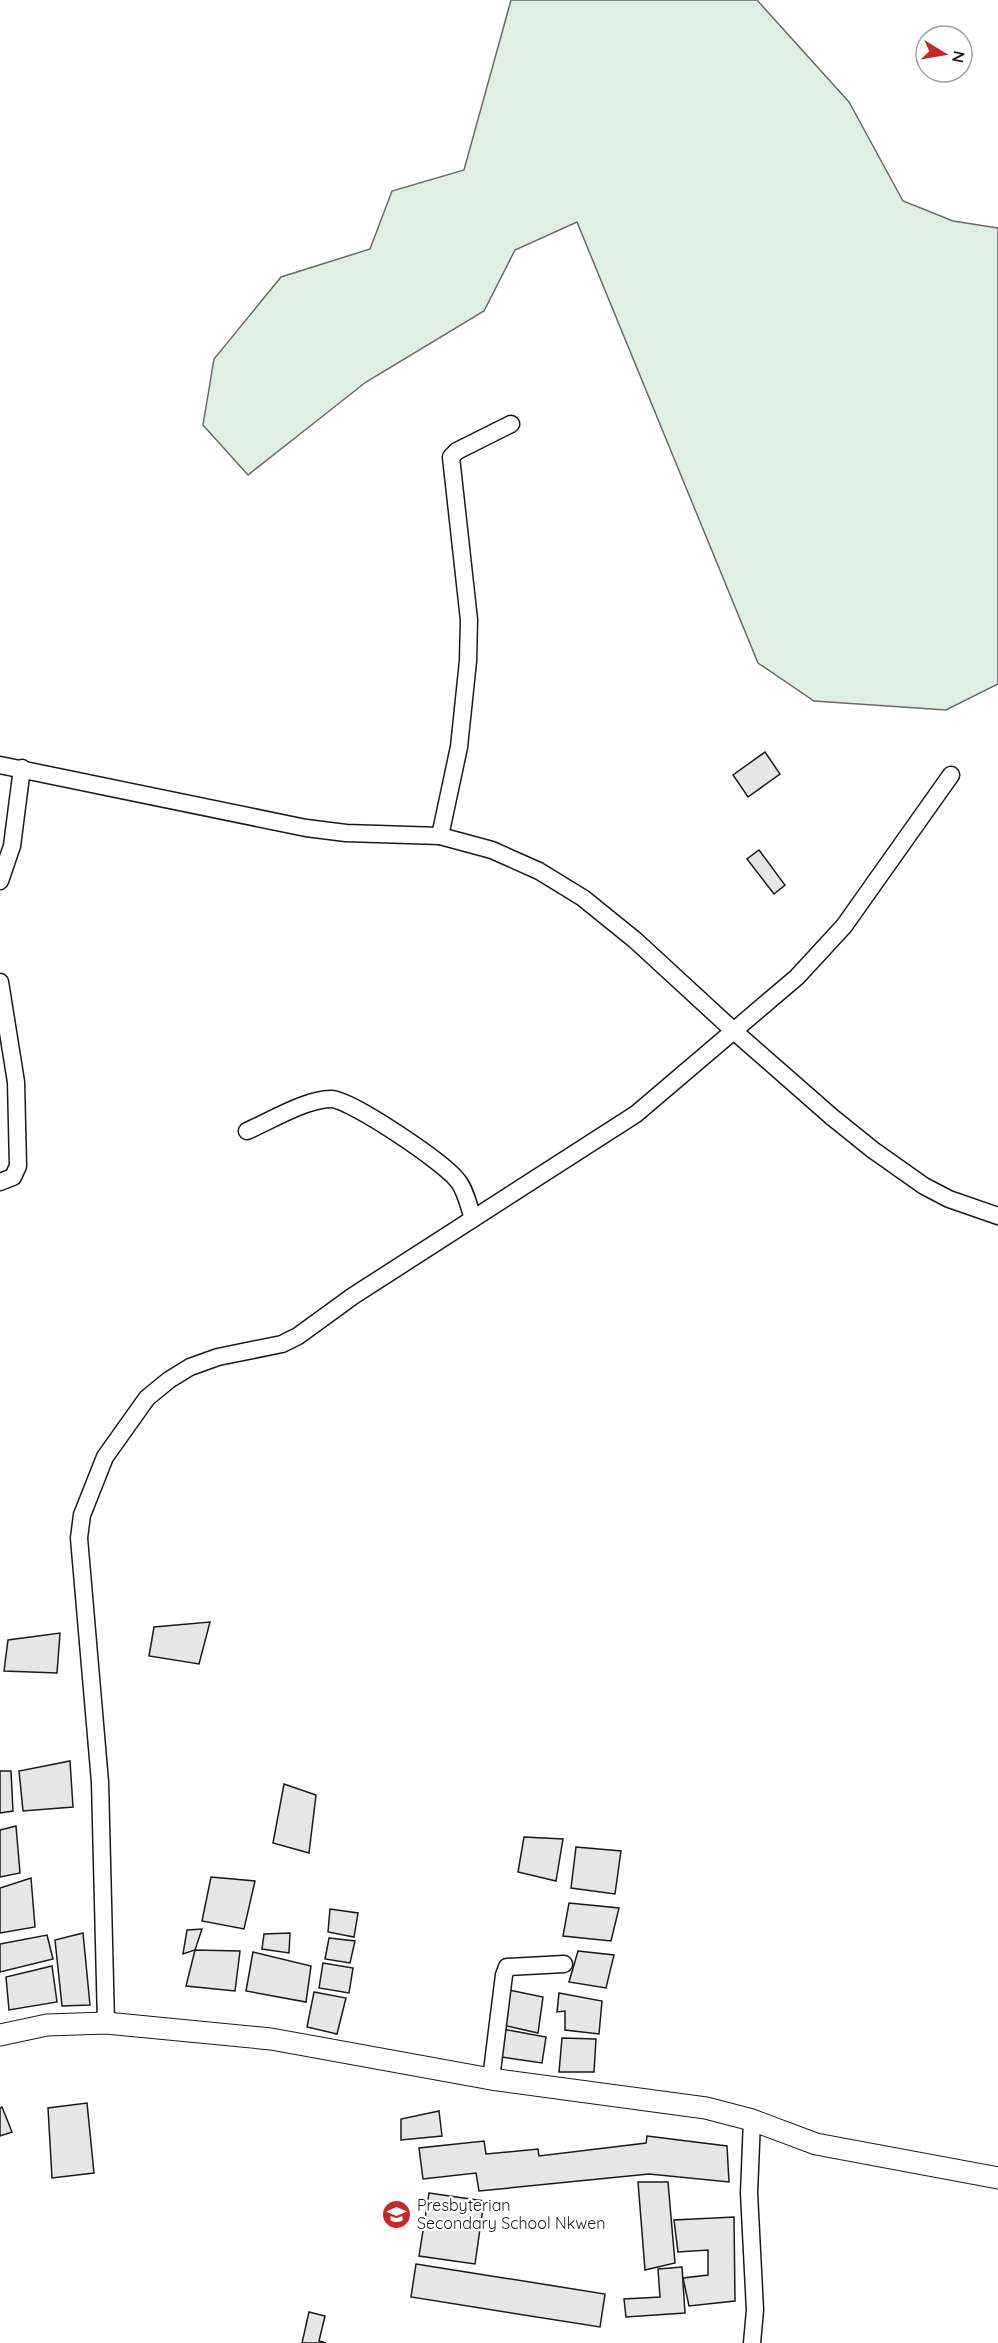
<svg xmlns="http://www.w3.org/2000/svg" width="998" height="2343" viewBox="0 0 998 2343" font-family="Quicksand,sans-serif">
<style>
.green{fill:#e0efe3;stroke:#6a6a6a;stroke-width:1.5}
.building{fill:#e6e6e6;stroke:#1a1a1a;stroke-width:1.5}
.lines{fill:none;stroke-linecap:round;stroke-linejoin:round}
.minor-casing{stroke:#1a1a1a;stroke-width:19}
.tertiary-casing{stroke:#1a1a1a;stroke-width:23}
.minor{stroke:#fff;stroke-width:16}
.tertiary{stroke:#fff;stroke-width:21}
.labels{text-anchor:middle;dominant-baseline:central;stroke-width:4.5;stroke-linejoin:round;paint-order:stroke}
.poi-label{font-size:16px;fill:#1a1a1a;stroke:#fff;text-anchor:start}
</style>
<rect width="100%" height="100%" fill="#fff"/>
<path class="green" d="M511,0H757L849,102L903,201L953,221L998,228V684L946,710L814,701L758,663L577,222L515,250L484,311L366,382L248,475L203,425L214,359L281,277L370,249L392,191L464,170Z"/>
<g class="building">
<path d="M765,752L780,774L748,797L733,775Z"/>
<path d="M759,850L785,885L774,894L747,859Z"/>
<path d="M210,1622L199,1664L149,1656L154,1627Z"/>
<path d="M60,1633L57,1673L4,1671L8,1640Z"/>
<path d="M70,1761L73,1807L23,1811L19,1771Z"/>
<path d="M0,1771H11L13,1811L0,1813Z"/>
<path d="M284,1784L316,1795L309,1853L273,1843Z"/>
<path d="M16,1826L20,1873L0,1877V1830Z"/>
<path d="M524,1837L563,1839L556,1881L518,1872Z"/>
<path d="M576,1847L621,1851L615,1894L571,1888Z"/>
<path d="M211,1877L255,1881L244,1929L202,1921Z"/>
<path d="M31,1878L35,1927L0,1933V1888Z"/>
<path d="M569,1903L619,1908L611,1941L563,1936Z"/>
<path d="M330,1909L358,1913L354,1937L328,1932Z"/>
<path d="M202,1929L195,1950L183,1954L187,1930Z"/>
<path d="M83,1933L90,2005L62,2006L55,1940Z"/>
<path d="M290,1933L289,1953L262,1949L264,1934Z"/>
<path d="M47,1935L53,1959L0,1972V1944Z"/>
<path d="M329,1938L355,1941L350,1963L325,1959Z"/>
<path d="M195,1950L240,1951L235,1991L186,1986Z"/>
<path d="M578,1951L614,1955L606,1988L569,1982Z"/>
<path d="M253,1952L311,1966L306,2002L246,1991Z"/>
<path d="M323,1963L353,1968L349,1993L319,1988Z"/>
<path d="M52,1966L57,2002L9,2010L6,1977Z"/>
<path d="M509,1990L543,1997L538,2033L498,2024Z"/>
<path d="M314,1992L346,1998L337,2034L307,2027Z"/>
<path d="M559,1993L602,2001L599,2034L565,2030V2011L557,2012Z"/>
<path d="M502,2029L546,2037L542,2063L494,2056Z"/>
<path d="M562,2038L596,2039L594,2072H559Z"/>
<path d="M87,2103L94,2173L52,2178L48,2108Z"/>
<path d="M2,2107L12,2132L0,2136V2108Z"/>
<path d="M439,2111L442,2136L401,2140V2119Z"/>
<path d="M647,2136L727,2146L729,2182L649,2174L479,2191L476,2173L423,2179L419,2148L484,2141L486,2154L538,2149L539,2156L646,2143Z"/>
<path d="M638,2182H668L675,2263L645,2270Z"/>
<path d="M429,2193L484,2201L475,2264L419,2256Z"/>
<path d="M734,2217L735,2301L689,2306L683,2278L708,2275V2250L678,2252L674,2220Z"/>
<path d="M416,2264L605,2294L600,2327L411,2297Z"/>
<path d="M682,2267L685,2313L626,2317L624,2299L660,2297L658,2269Z"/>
<path d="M309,2312L325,2316L319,2341L326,2343H302Z"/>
</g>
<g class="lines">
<defs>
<g id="minor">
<path d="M0,765L306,828L346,833L440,836L492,850L539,871L583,898L635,940L735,1032L832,1117L873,1150L924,1186L949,1199L998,1216"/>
<path d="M440,836L459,747L468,661L469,620L451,457L457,451L511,424"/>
<path d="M0,881L12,846L22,768"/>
<path d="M0,982L16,1082L18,1166L13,1177L0,1182"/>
<path d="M247,1131C270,1121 308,1098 332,1099C353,1101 445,1163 458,1181C466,1191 469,1207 473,1219"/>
<path d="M106,2023L100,1782L79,1538L82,1515L105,1457L147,1398L169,1380L190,1367L218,1357L282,1344L298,1336L353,1296L636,1114L797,977L844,926L951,775"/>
<path d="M491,2079L504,1975L507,1967L564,1964"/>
<path d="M752,2120L749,2193L755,2310L752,2343"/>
</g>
<path id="tertiary" d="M0,2035L47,2025L106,2023L271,2039L491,2079L706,2108L752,2120L816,2144L998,2178"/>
</defs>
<use href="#minor" class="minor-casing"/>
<use href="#tertiary" class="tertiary-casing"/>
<use href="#minor" class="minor"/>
<use href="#tertiary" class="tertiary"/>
</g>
<defs>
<symbol id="school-disc" viewBox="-11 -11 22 22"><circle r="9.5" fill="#c62828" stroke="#fff"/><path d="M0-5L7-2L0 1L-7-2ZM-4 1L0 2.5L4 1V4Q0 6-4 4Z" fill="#fff"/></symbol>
</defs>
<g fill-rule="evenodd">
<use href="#school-disc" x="380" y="2198" width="33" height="33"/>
</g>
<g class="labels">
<g class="poi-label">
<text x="417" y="2205">Presbyterian<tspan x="417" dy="18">Secondary School Nkwen</tspan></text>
</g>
</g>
<g transform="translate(944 54) rotate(101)"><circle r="28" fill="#ffffff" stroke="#a3a3a3" stroke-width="1.5"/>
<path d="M0-4.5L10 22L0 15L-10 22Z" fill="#c62828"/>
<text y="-9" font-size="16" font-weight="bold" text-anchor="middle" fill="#1a1a1a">N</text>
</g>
</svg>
